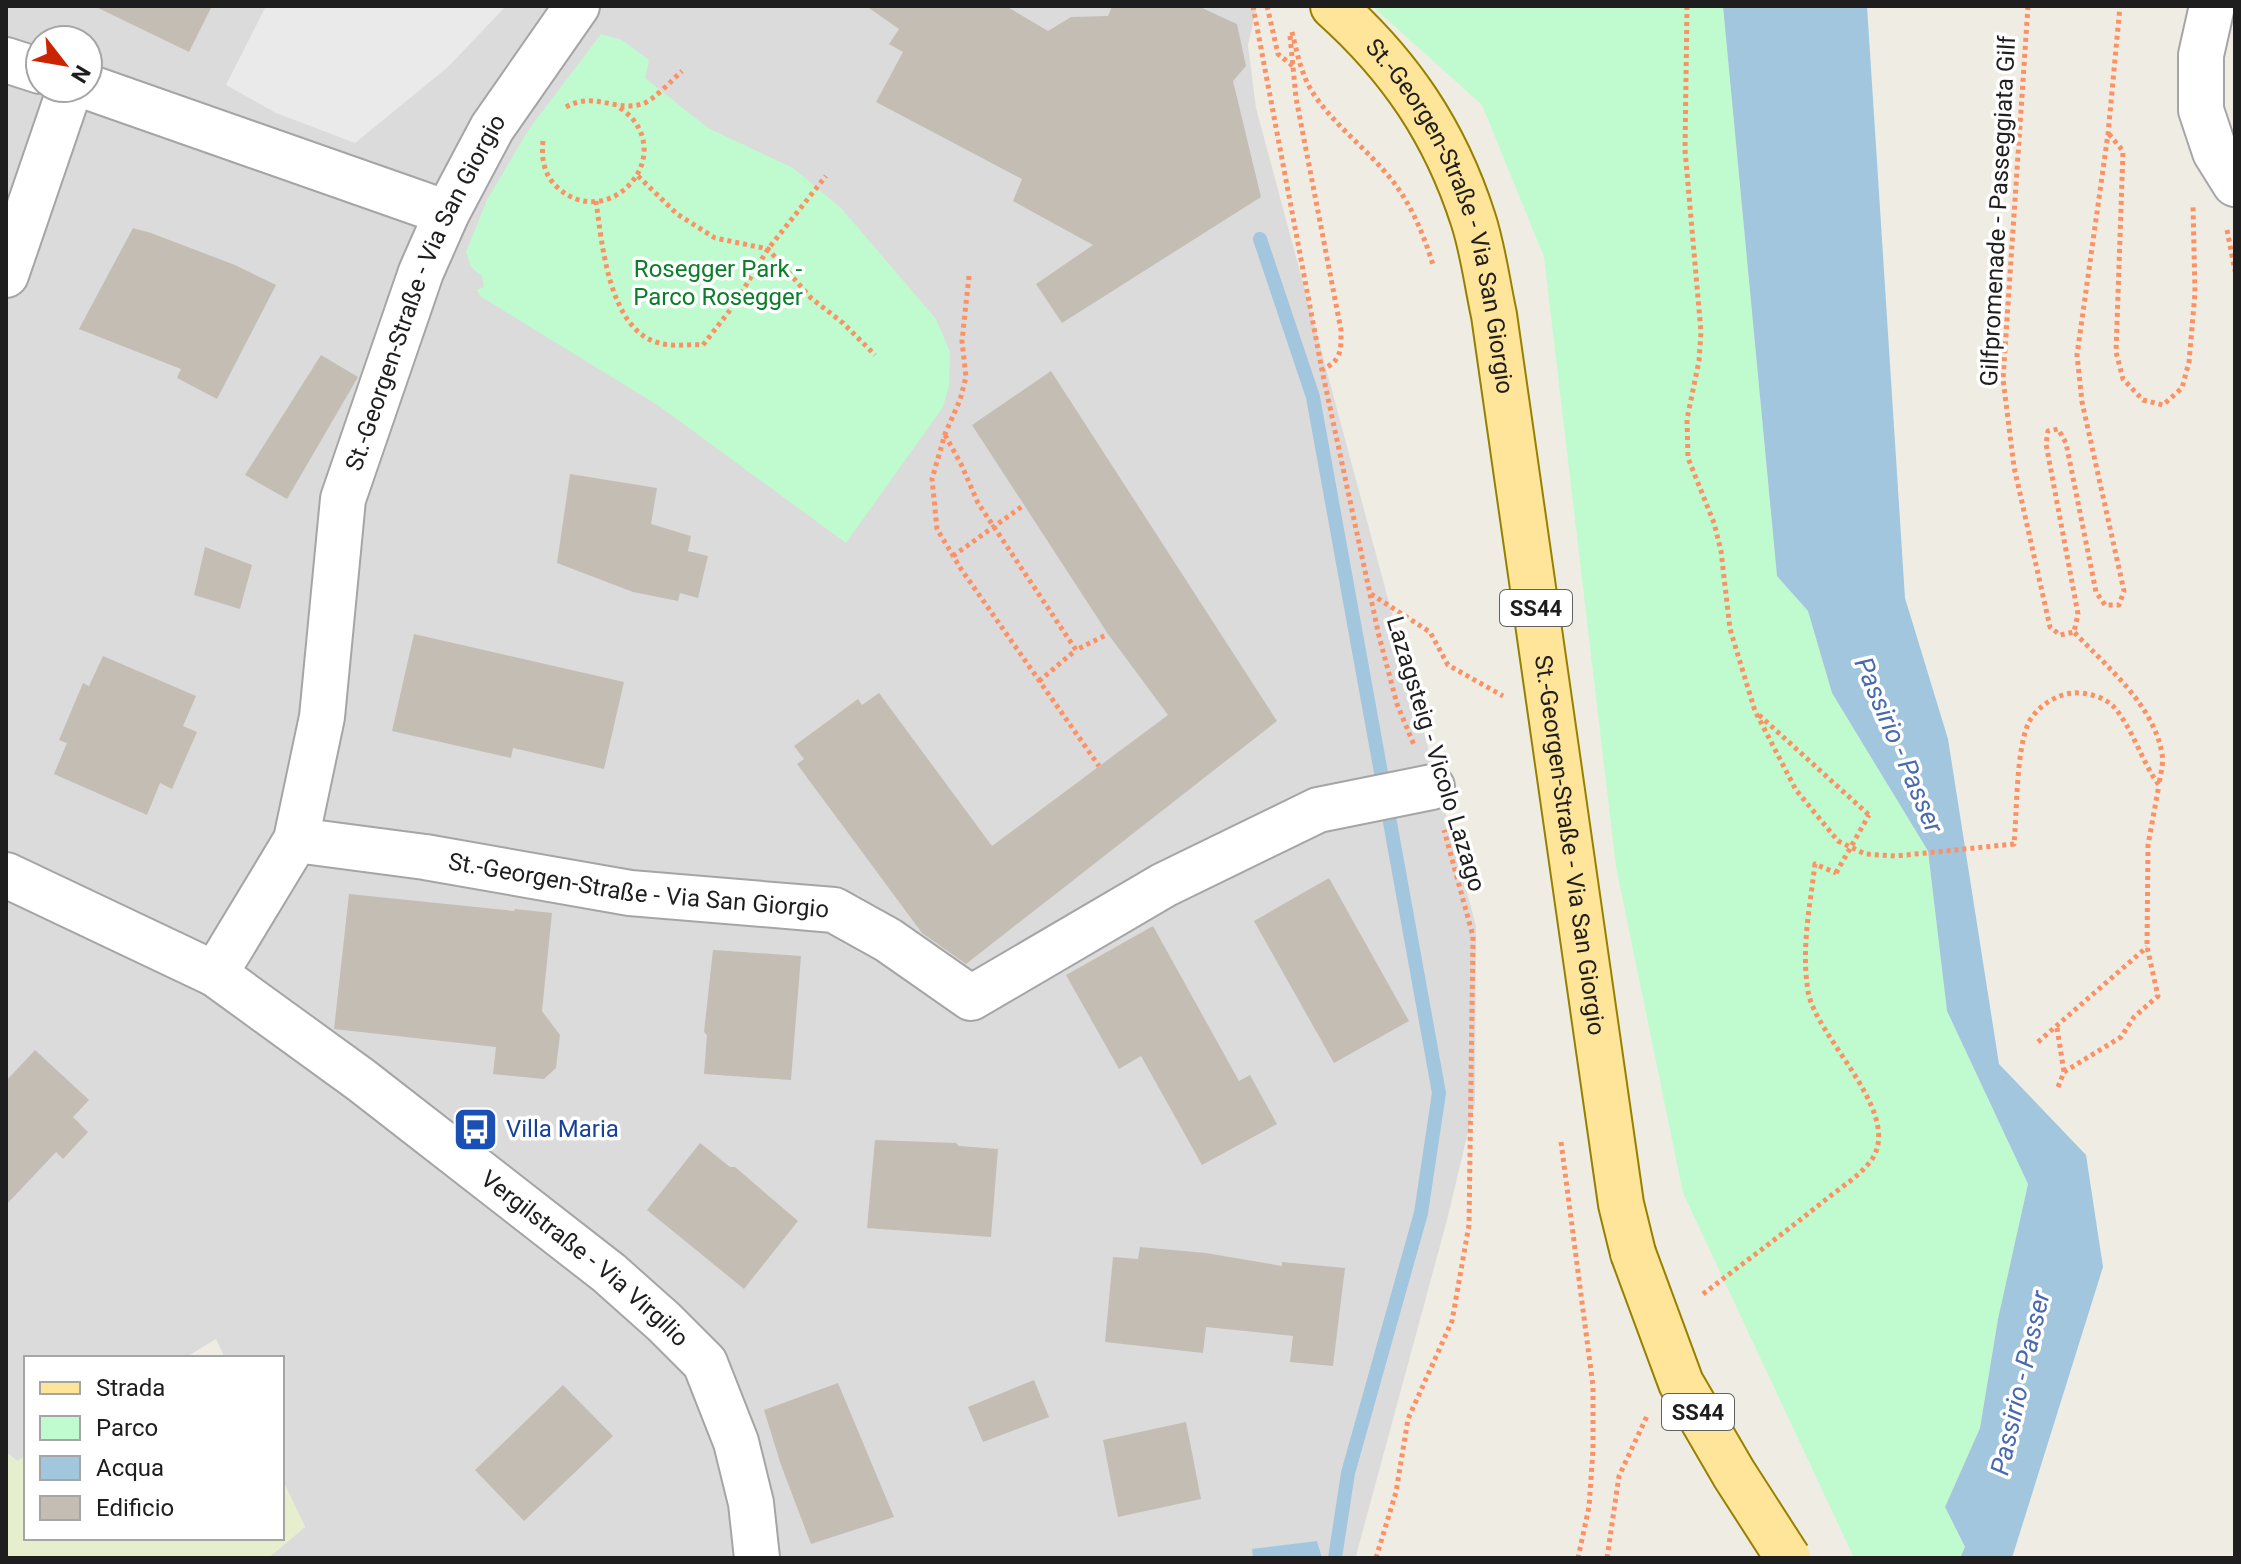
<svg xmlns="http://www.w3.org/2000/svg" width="2241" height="1564" viewBox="0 0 2241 1564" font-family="Roboto,sans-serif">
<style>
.residential{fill:#dcdbdb;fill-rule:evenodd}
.farmland{fill:#e6eece}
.park{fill:#bffbce}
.parking{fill:#eaeaea}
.water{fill:#a2c6de}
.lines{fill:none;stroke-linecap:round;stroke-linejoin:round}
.stream{stroke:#a2c6de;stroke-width:14}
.building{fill:#c4bdb3}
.minor-casing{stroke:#a5a5a5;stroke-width:48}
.major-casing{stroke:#978000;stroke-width:48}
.path{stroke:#fd9166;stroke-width:5;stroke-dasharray:4 4;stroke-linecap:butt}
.minor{stroke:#fff;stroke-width:44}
.major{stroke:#fee599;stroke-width:44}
.major-bridge-casing{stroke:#978000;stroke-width:48;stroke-linecap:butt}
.path-bridge{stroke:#fd9166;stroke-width:5;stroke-dasharray:4 4;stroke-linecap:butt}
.major-bridge{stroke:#fee599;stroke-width:44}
.labels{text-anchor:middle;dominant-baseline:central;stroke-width:7;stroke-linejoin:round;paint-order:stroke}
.shield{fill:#fff;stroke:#626262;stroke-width:2}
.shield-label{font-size:22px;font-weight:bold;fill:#1e1e1e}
.street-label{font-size:24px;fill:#1e1e1e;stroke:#fff}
.park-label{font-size:24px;fill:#097f28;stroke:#fff}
.transit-label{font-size:24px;fill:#164399;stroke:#fff;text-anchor:start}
.water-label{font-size:26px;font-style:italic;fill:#4869b0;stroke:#fff}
</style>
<rect width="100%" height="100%" fill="#efede3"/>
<path class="residential" d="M6,6H1257L1248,45L1256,108L1476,926L1475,1103L1447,1220L1356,1556L1360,1558H268L305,1527L282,1479V1358H225L216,1339L185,1358H26V1456L17,1461L6,1452ZM40,40H88V88H40Z"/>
<path class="farmland" d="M6,1452L17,1461L26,1456V1538H282V1479L305,1527L268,1558H6Z"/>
<g class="park">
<path d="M1372,6H1723L1777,576L1808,611L1832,693L1928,851L1947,1011L2028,1184L1998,1319L1980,1428L1945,1507L1965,1548L1960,1558H1854L1683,1193L1616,867L1544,257L1482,105Z"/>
<path d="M601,34L622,40L649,60L645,78L708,128L793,168L841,208L936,319L950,352L949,386L943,407L846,543L659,406L480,296L477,290L484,287L482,276L471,267L466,252L487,200L529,129Z"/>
</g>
<path class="parking" d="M266,6H506L448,67L355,143L276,113L226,85Z"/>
<g class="water">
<path d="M1723,6H1867L1905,598L1948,739L1999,1064L2086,1155L2103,1267L2012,1558H1960L1965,1547L1945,1507L1980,1428L1998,1319L2028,1184L1947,1011L1928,851L1832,693L1808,611L1777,576Z"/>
<path d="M1317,1541L1322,1558H1253L1252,1549Z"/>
</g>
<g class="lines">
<path class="stream" d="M1260,239L1313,397L1439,1093L1421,1213L1348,1473L1335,1558"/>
</g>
<g class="building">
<path d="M94,6H212L189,52Z"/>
<path d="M866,6H1006L1048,31L1071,17L1108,16L1112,6H1198L1228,20L1237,24L1246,66L1233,81L1261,197L1062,323L1036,284L1093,245L1013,201L1022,179L876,102L903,52L889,44L899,29Z"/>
<path d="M133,228L151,233L235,265L276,285L217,399L177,378L181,369L79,329Z"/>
<path d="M321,355L358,377L287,499L245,475Z"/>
<path d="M1051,371L1277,721L966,964L922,933L797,764L804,759L794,746L858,699L862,705L879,693L992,846L1168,715L1108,634L972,425Z"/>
<path d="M570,474L657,488L651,524L691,536L688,551L708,556L698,598L680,593L678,601L633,592L557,563Z"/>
<path d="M205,547L252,565L240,609L194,595Z"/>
<path d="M414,634L624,682L604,769L513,748L511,758L392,731Z"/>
<path d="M103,656L196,696L183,726L197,732L172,789L160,783L147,815L54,774L67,743L59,740L83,683L89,686Z"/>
<path d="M1329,878L1409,1021L1334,1063L1254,921Z"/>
<path d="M349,894L514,911L515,909L552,913L542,1011L560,1035L556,1068L544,1079L493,1074L496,1047L334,1029Z"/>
<path d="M1153,926L1239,1081L1250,1075L1277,1124L1202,1165L1141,1056L1119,1069L1066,975Z"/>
<path d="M713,950L801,956L791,1080L704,1074L707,1035L704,1032Z"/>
<path d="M35,1050L89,1100L73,1117L88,1132L63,1159L56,1152L6,1205V1081Z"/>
<path d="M875,1140L956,1143L959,1146L998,1149L991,1237L867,1228Z"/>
<path d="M700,1143L730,1167H735L798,1221L744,1289L647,1210Z"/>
<path d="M1140,1247L1206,1253L1282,1266V1262L1345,1268L1333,1366L1290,1362L1293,1336L1206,1327L1203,1353L1105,1342L1113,1257L1138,1259Z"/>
<path d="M1034,1380L1049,1417L983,1442L968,1407Z"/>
<path d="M838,1383L894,1517L811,1544L781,1465L764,1410Z"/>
<path d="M563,1385L613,1436L524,1521L475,1470Z"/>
<path d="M1186,1422L1201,1499L1118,1517L1103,1440Z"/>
</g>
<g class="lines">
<defs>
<g id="minor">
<path d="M2212,6L2201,55V110L2215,152L2235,184"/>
<path d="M6,60L40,71"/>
<path d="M88,87L447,213"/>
<path d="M6,275L70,88"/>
<path id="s1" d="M296,840L425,857L630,893L834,910L888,940L971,998L1164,885L1318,810L1432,787"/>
<path id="s2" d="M6,875L215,974L361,1080L609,1273L664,1322L705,1363L736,1442L751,1503L757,1558"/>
<path id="s3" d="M215,974L296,840L322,717L343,499L421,272L447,213L492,128L577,6"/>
</g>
<g id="major">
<path id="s4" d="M1333,6C1400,66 1445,132 1473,219C1483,249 1487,283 1494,315L1621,1204L1633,1253"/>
</g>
</defs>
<use href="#minor" class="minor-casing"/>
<use href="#major" class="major-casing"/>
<g class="path">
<path d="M1253,6L1322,370"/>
<path d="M1267,6L1278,54L1294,67"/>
<path d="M1687,6L1685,150L1701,332L1699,361L1687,419L1688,458L1714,523L1721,551L1730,629L1755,711L1796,790L1838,841L1865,854L1896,856L2014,844C2017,813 2016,748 2029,722C2037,707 2056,694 2073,693C2086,692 2104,697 2113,706C2133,728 2141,761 2159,785C2160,775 2164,764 2162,754C2154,705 2107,667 2074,632"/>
<path d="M2028,6L2003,379L2014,467L2050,627L2060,635L2074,632L2078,614L2046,444L2048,431L2058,429L2066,443L2096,592L2105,605H2119L2124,591L2082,402L2077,355L2108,134L2120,6"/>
<path d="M1292,32C1297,53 1302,78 1315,96C1335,125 1363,146 1386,173C1409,199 1423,232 1433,265"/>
<path d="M1290,36L1296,98L1341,330C1341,350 1342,360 1322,370L1379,636L1397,704L1414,745"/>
<path d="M566,107C594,91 614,112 642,104C653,101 673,79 682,71"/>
<path d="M2109,134L2123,151L2116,352L2123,379L2143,400L2163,405L2182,388L2189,362L2195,293L2193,206"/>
<path d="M543,141C541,158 544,175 557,187C605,232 673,164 631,117C627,113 621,109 617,105"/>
<path d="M638,176L677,214L715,238L768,249L811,298L843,323L875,355"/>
<path d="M596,201C602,244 609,330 659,343C672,347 689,344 703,345L734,305L768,249L826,176"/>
<path d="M2227,230L2235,271"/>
<path d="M969,276L962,341L966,377L960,400L945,434L932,479L937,529L961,569L1099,766"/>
<path d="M945,435L961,464L978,503L1076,650L1108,634"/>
<path d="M953,556L1024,505"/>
<path d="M1371,594L1430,632L1448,665L1503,696"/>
<path d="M1039,681L1076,650"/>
<path d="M1759,715L1869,815"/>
<path d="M2057,1028L2064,1072"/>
<path d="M2038,1042L2147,947"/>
<path d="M2058,1087L2064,1072L2121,1037L2134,1017L2158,996L2147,947L2148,845L2159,785"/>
<path d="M1561,1142L1593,1386V1450L1589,1507L1578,1558"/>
<path d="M1703,1294C1745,1262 1788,1230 1829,1197C1844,1185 1864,1173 1874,1156C1899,1108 1815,1036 1808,991C1801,948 1810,906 1815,864L1836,873"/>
<path d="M1376,1558L1396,1492L1408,1419L1452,1321L1469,1225L1473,936L1444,830"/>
<path d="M1607,1558L1619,1476L1647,1416"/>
</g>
<use href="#minor" class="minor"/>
<use href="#major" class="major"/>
<defs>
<path id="major-bridge" d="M1633,1253L1681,1383L1734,1474L1788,1558"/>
</defs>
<use href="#major-bridge" class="major-bridge-casing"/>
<path class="path-bridge" d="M1836,873L1869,815"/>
<use href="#major-bridge" class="major-bridge"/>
</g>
<defs>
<symbol id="bus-square" viewBox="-11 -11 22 22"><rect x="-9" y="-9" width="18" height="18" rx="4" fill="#1a4fb4" stroke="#fff"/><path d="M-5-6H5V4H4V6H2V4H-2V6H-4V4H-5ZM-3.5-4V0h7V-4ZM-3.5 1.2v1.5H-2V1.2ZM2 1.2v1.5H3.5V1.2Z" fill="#fff"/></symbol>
</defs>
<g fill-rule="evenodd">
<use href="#bus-square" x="450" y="1104" width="51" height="51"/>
</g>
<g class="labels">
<g class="shield">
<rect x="1500" y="590" width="72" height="36" rx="6"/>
<rect x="1662" y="1394" width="72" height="36" rx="6"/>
</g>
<g class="shield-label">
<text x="1536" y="608">SS44</text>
<text x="1698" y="1412">SS44</text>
</g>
<g class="street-label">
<text transform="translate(1998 211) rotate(-87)">Gilfpromenade - Passeggiata Gilf</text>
<text stroke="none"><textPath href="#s4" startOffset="244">St.-Georgen-Straße - Via San Giorgio</textPath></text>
<text stroke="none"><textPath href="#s3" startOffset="724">St.-Georgen-Straße - Via San Giorgio</textPath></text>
<text transform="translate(1436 754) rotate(73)">Lazagsteig - Vicolo Lazago</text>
<text stroke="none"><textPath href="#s4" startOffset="892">St.-Georgen-Straße - Via San Giorgio</textPath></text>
<text stroke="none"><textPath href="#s1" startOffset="346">St.-Georgen-Straße - Via San Giorgio</textPath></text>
<text stroke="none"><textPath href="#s2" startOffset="698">Vergilstraße - Via Virgilio</textPath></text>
</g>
<g class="park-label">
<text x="718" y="269">Rosegger Park -<tspan x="718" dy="28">Parco Rosegger</tspan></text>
</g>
<g class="transit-label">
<text x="506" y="1129">Villa Maria</text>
</g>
<g class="water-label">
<text transform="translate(1899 745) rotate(67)">Passirio - Passer</text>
<text transform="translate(2020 1383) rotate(-77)">Passirio - Passer</text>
</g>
</g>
<rect width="2241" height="1564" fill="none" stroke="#1e1e1e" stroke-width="16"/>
<rect x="24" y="1356" width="260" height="184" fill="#ffffff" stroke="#a5a5a5" stroke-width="2"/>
<rect x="40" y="1382" width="40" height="12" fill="#fee599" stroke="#a5a5a5" stroke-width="2"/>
<text x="96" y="1396" font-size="24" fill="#1e1e1e">Strada</text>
<rect x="40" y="1416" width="40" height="24" fill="#bffbce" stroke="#a5a5a5" stroke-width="2"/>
<text x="96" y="1436" font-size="24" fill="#1e1e1e">Parco</text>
<rect x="40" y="1456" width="40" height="24" fill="#a2c6de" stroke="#a5a5a5" stroke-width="2"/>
<text x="96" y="1476" font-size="24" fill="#1e1e1e">Acqua</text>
<rect x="40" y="1496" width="40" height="24" fill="#c4bdb3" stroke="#a5a5a5" stroke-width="2"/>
<text x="96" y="1516" font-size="24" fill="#1e1e1e">Edificio</text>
<g transform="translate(64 64) rotate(121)"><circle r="38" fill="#ffffff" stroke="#a5a5a5" stroke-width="2"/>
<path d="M0-6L14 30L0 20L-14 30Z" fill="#cb2400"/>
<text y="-12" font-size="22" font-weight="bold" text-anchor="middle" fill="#1e1e1e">N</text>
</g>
</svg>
